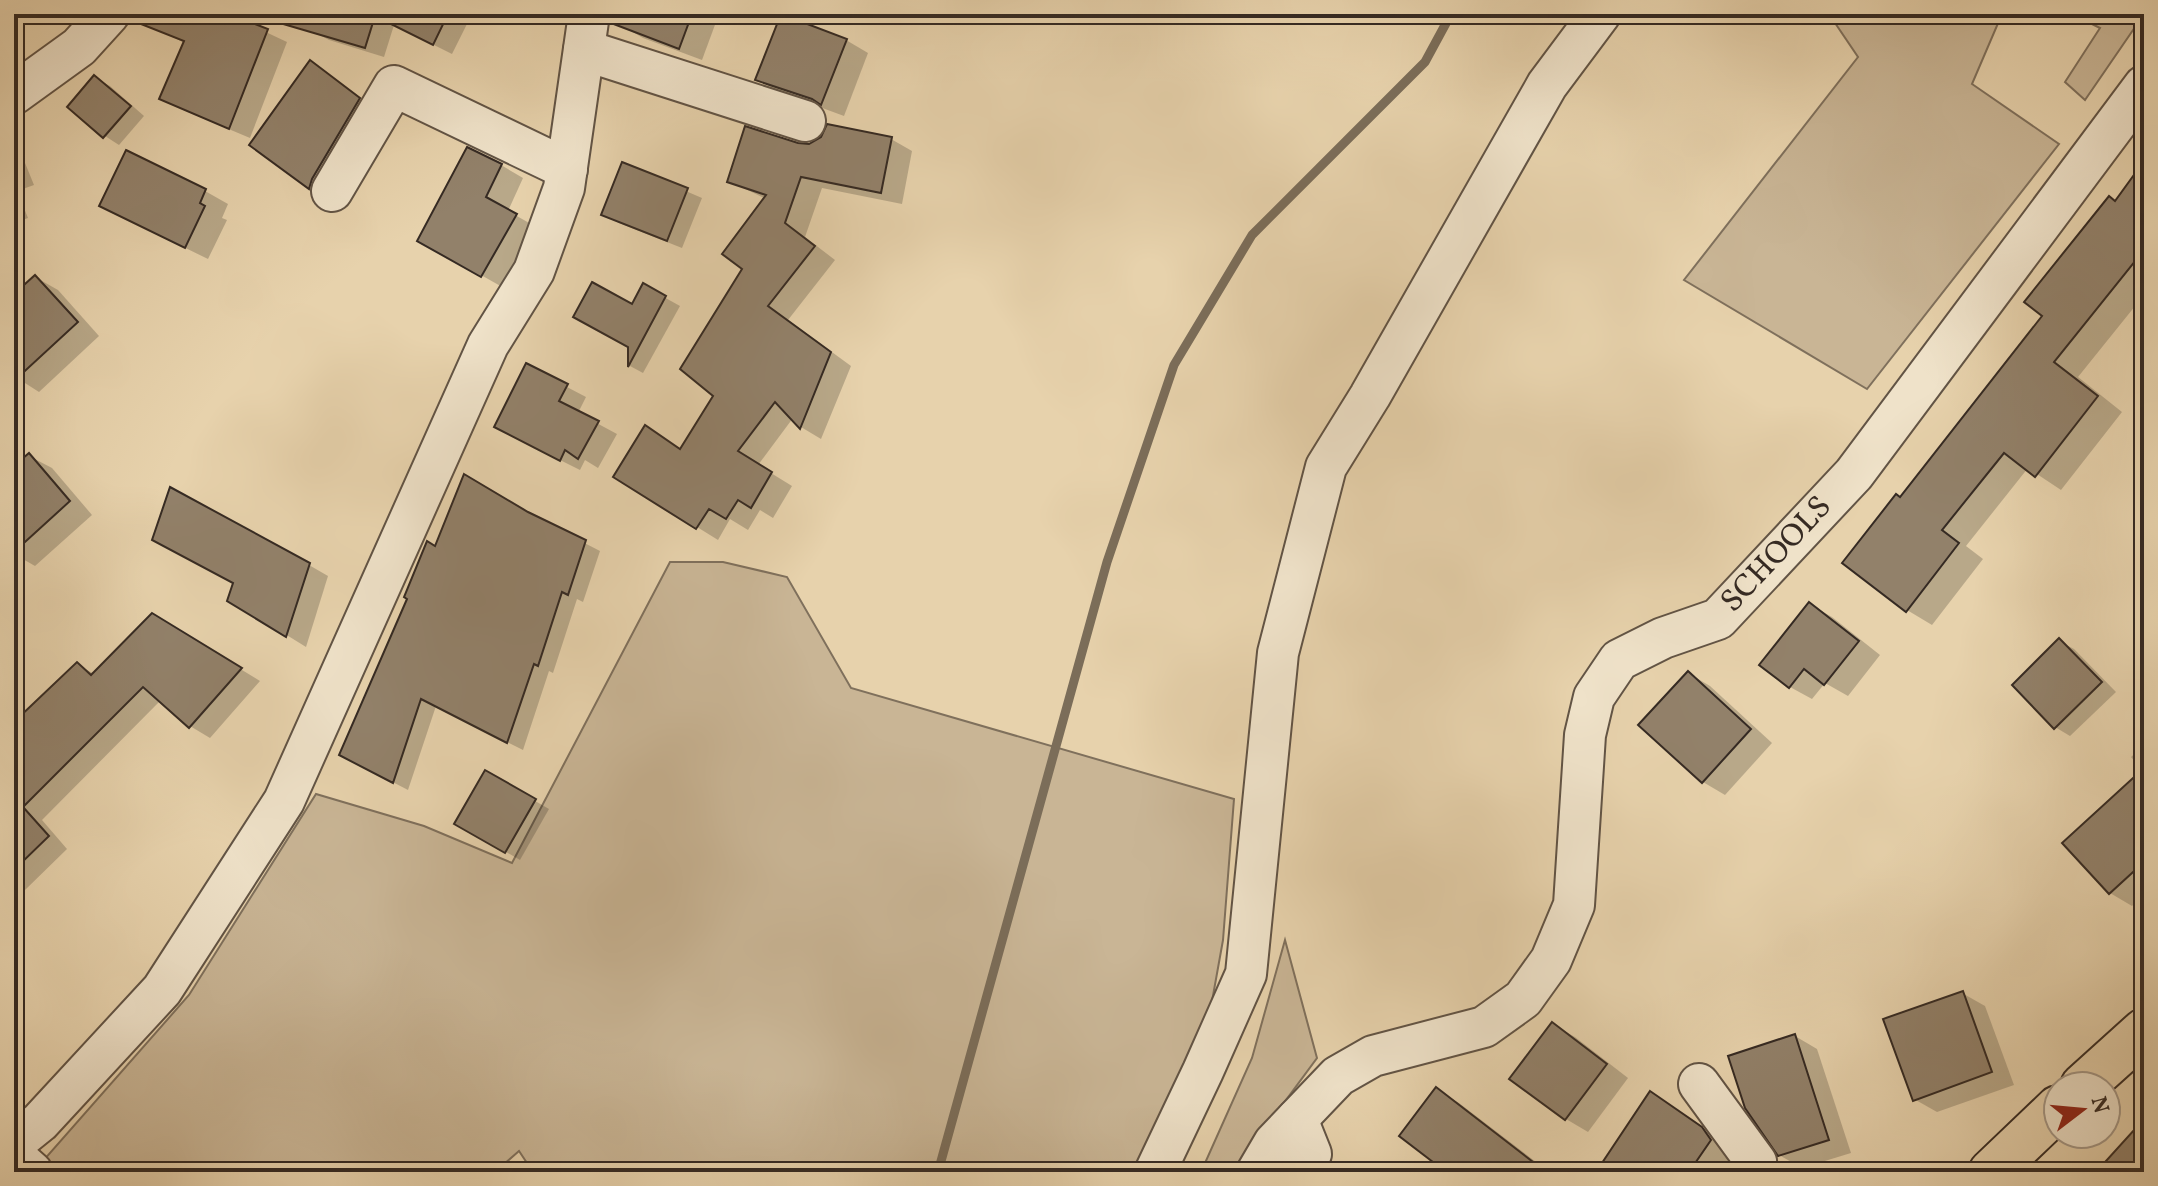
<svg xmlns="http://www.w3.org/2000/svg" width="2158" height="1186" viewBox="0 0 2158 1186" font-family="Vollkorn,serif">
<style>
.green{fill:#c9b595;stroke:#7f705c;stroke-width:2}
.shadow{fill:#0003}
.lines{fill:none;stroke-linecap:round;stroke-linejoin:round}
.stream{stroke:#7b6d59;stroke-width:9}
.building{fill:#92816a;stroke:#352a23;stroke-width:2}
.minor-casing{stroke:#625445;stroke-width:44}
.major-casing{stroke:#352a23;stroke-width:48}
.minor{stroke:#efe2c9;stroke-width:40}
.major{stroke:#e7d2ac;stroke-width:44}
.labels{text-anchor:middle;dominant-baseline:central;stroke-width:8;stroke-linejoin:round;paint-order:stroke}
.street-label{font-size:32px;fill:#352a23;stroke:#efe2c9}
</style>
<rect width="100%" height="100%" fill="#e7d2ac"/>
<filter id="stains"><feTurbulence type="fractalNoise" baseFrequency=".0025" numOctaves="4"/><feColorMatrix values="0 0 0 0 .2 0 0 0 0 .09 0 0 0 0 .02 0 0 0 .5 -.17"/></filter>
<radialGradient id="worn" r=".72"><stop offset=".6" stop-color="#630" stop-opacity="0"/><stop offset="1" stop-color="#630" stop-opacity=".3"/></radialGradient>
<g class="green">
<path d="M1829,14H2002L1972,84L2059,144L1867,389L1684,280L1858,57Z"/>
<path d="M2072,14H2144L2085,100L2065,82L2100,28Z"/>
<path d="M670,562H723L787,577L851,688L1234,799L1223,940L1209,1018L1160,1172H533L519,1151L495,1172H55L42,1162L189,995L316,794L424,826L512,863Z"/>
<path d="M1285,940L1317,1058L1233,1172H1201L1252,1058Z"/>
</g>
<g class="shadow">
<path d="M160,14H245L242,21L287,42L250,138L181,109L162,98L185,43L155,28Z"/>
<path d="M314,14H472L452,54L394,25L384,57L329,40L310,30Z"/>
<path d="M625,14H719L702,60L643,38L621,25Z"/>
<path d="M846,40L868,53L844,116L779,92L757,79Z"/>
<path d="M310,63L382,112L332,200L252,144Z"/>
<path d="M95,78L110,86L144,116L119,145L105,136L70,106Z"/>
<path d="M891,139L912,151L902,204L822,188L805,237L835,260L788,320L851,366L821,439L801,427L793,418L758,465L792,486L773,518L760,510L748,530L730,519L718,540L615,476L646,428L682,450L716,396L744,268L766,199L729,181L798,145Z"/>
<path d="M14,153L23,158L34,185L17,191L28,218L14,223Z"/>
<path d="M623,164L702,198L682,248L619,223L604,214Z"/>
<path d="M2144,164V295L2078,377L2122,412L2061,490L2028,468L1966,546L1983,559L1932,625L1907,610L1901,499L2045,316Z"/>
<path d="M501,165L523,178L508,211L538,228L504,288L419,240Z"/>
<path d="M205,191L228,204L222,218L227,220L208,259L124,218Z"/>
<path d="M35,277L58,290L99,336L39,392L14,376V296Z"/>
<path d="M644,286L680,306L643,373L630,366V346L633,306Z"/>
<path d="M527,366L586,397L578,413L617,434L598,468L585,460L580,470L516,438Z"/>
<path d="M29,456L52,468L92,515L35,566L14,554V468Z"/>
<path d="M530,515L600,551L583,602L577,599L553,673L549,671L523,750L436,706L408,790L356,763L436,548Z"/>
<path d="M309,565L328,576L306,647L230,600Z"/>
<path d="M1809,604L1832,617L1880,655L1848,696L1825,683L1812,699L1790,687Z"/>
<path d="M173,628L260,681L210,738L190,726L161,700L42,820L67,849L24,891L14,885V725L77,664L94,674Z"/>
<path d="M2059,641L2074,649L2116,692L2070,736L2055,727Z"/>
<path d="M1688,673L1710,686L1772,743L1725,795L1703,782Z"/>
<path d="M2144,745V895L2132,906L2110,893L2143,771L2131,757Z"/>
<path d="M485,772L549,809L520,860L456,823Z"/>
<path d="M1962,993L1985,1006L2014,1085L1937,1112L1914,1099Z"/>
<path d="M1552,1024L1575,1037L1628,1078L1588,1132L1566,1119Z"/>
<path d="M1795,1036L1817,1049L1851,1153L1802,1168L1779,1155Z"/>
<path d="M1437,1090L1459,1103L1549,1172H1449Z"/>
<path d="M1651,1094L1724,1142L1733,1153L1720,1172H1598Z"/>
</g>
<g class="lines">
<path class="stream" d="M938,1172L1107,562L1174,365L1252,235L1425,62L1451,14"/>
</g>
<g class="building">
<path d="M131,14H229L268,29L229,129L159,99L184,41L131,20Z"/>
<path d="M274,14H448L433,45L375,16L365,48L273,21Z"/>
<path d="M611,14H692L679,49L611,23Z"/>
<path d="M781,14L847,39L821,105L812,99L755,80Z"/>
<path d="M310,60L360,98L312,179L309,189L249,145Z"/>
<path d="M94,75L131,106L103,138L67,107Z"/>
<path d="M827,124L892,137L881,193L801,177L785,223L815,246L768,306L831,352L800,429L775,402L738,451L772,472L751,508L738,500L726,519L709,509L696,529L613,477L645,425L680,449L713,396L680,369L742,269L722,254L766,195L727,182L745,126L798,143L809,144L821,137Z"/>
<path d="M467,147L502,164L486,197L517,214L481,277L417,241Z"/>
<path d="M126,150L206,189L200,203L205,206L185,248L99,206Z"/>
<path d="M2144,161V250L2054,362L2098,396L2035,477L2004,453L1942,530L1959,543L1906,612L1842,563L1896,494L1900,497L2042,316L2024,302L2109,196L2115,201Z"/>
<path d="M622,162L688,188L667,241L601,215Z"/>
<path d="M35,275L78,322L14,381V294Z"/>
<path d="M592,282L632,304L643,283L666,296L628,367V347L573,317Z"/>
<path d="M526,363L568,384L559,401L599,421L578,459L565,450L560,461L494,427Z"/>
<path d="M29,453L70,501L14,552V466Z"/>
<path d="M464,474L528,512L586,540L568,595L562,592L538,666L534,664L507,743L421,699L393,783L339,755L407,599L404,597L427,541L435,546Z"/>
<path d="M170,487L310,563L286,637L227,601L233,583L152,540Z"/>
<path d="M1809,602L1859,641L1824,685L1804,669L1789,688L1759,665Z"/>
<path d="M152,613L242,668L189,728L143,687L23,807L49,836L14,870V722L77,662L91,675Z"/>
<path d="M2059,638L2102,682L2054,729L2012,685Z"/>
<path d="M1688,671L1751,729L1702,783L1638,725Z"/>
<path d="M2144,768V862L2109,894L2062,843Z"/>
<path d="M485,770L536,799L505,853L454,824Z"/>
<path d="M1963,991L1992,1072L1913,1101L1883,1019Z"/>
<path d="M1552,1022L1607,1064L1565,1120L1509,1079Z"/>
<path d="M1795,1034L1829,1140L1778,1156L1745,1108L1728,1056Z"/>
<path d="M1436,1087L1546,1172H1446L1399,1136Z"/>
<path d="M1650,1091L1702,1127L1711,1140L1689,1172H1596Z"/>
<path d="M2144,1119V1172H2096Z"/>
</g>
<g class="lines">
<defs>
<g id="minor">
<path d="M584,50L805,121"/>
<path d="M14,94L79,47L109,14"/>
<path d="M332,191L394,86L567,169"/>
<path d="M1699,1084L1756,1162L1752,1172"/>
<path d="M14,1143L40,1122L162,990L284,801L488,345L534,271L564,188L589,14"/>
<path d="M14,1156L32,1172"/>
<path d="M1155,1172L1203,1071L1246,974L1278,653L1326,467L1370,396L1547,85L1600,14"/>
<path d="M1257,1172L1274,1143L1338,1076L1373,1056L1484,1027L1523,999L1551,960L1574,905L1585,735L1594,697L1619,660L1663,638L1718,619L1854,474L2144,86"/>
<path d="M1295,1172L1311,1154L1297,1119"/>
</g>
<g id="major">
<path d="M2083,1086L2144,1031"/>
<path d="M1991,1172L2058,1108"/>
</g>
</defs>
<use href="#minor" class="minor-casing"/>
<use href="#major" class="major-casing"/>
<use href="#minor" class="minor"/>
<use href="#major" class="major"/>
</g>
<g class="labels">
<g class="street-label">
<text transform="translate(1777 555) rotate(-47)">SCHOOLS</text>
</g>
</g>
<rect width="2158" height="1186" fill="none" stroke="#e7d2ac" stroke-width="48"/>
<rect x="16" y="16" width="2126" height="1154" fill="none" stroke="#352a23" stroke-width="4"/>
<rect x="24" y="24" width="2110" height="1138" fill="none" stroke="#352a23" stroke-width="2"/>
<g transform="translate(2082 1110) rotate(74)"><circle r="38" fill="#efe2c9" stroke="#a59887" stroke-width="2"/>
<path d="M0-6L14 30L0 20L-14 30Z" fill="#8f2418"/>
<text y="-12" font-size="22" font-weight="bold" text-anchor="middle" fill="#352a23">N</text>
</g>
<rect width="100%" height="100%" filter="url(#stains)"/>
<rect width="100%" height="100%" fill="url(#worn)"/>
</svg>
